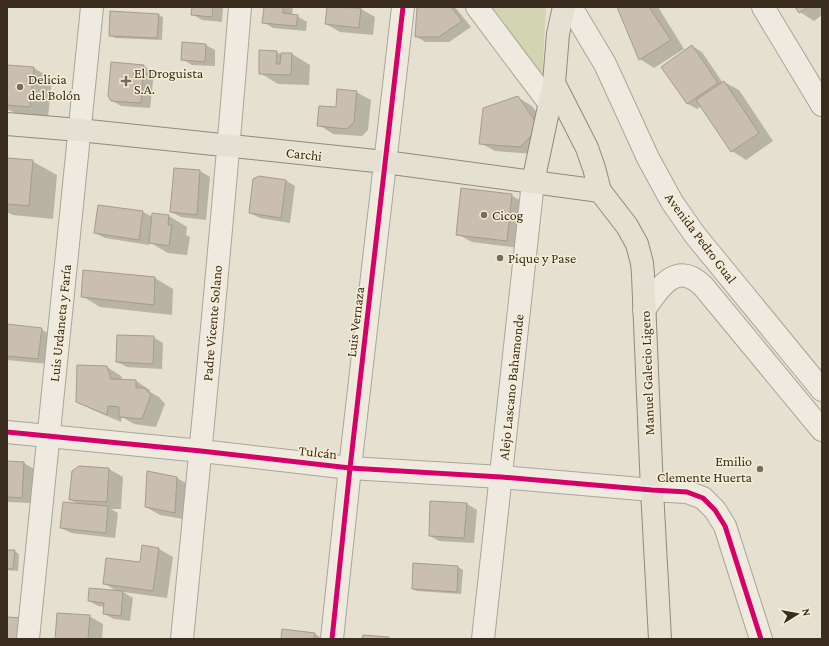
<svg xmlns="http://www.w3.org/2000/svg" width="829" height="646" viewBox="0 0 829 646" font-family="'Crimson Pro',serif">
<style>
.green{fill:#d3d5b2}
.shadow{fill:#0003}
.building{fill:#c9beb0;stroke:#a59c8e}
.lines{fill:none;stroke-linecap:round;stroke-linejoin:round}
.minor-casing{stroke:#aaa598;stroke-width:24}
.major-casing{stroke:#908a7f;stroke-width:24}
.minor{stroke:#eeeae0;stroke-width:22}
.major{stroke:#e4e0d2;stroke-width:22}
.cycleway-casing{stroke:#f5eed6;stroke-width:8}
.cycleway{stroke:#d6006c;stroke-width:5}
.poi-dot{fill:#766c5d;stroke:#f5eed6;stroke-width:1.5}
.labels{text-anchor:middle;dominant-baseline:central;stroke-width:3;stroke-linejoin:round;paint-order:stroke}
.poi-label{font-size:14px;fill:#3a2d1f;stroke:#f5eed6;text-anchor:start}
.street-label{font-size:14px;fill:#3a2d1f;stroke:#f5eed6}
</style>
<rect width="100%" height="100%" fill="#e5e0cf"/>
<path class="green" d="M492,7H546L542,83Z"/>
<g class="shadow">
<path d="M193,7H223L222,22L202,20L192,14Z"/>
<path d="M265,7H293L292,15L297,16L307,22L306,31L273,28L263,22Z"/>
<path d="M328,7H343L361,9L375,17L373,35L340,32L326,24Z"/>
<path d="M418,7H455L471,27L449,42H425L416,36Z"/>
<path d="M618,7H658L684,49L654,68L640,59Z"/>
<path d="M796,7H822V15L814,21L800,12Z"/>
<path d="M158,15L163,17L162,40L115,38L110,35Z"/>
<path d="M206,45L215,50V66L192,65L182,59Z"/>
<path d="M692,46L702,52L723,83L724,82L739,90L773,141L746,160L732,151L701,106L697,109L688,104L662,67Z"/>
<path d="M276,52L281,54H292L310,65L309,85L278,84L260,73Z"/>
<path d="M7,66L34,68L52,79L48,117L17,114L7,109Z"/>
<path d="M144,66L154,72L150,108L121,106L111,100Z"/>
<path d="M356,92L371,100L368,130L362,136L333,134L319,125L337,108Z"/>
<path d="M517,97L532,106L550,131L534,154L495,151L480,143Z"/>
<path d="M7,159L32,161L57,175L53,219L13,215L7,212Z"/>
<path d="M175,169L200,171L210,177L206,220L181,217L171,212Z"/>
<path d="M285,180L295,186L290,223L260,218L250,213Z"/>
<path d="M511,195L526,204L521,248L472,242L457,234Z"/>
<path d="M99,206L143,212L153,217L169,216L187,227L186,235L190,237L187,255L168,253L149,242V245L105,238L95,233Z"/>
<path d="M84,271L155,278L173,289L172,315L100,307L82,296Z"/>
<path d="M7,325L41,329L51,335L48,364L7,360Z"/>
<path d="M153,337L163,343L162,369L127,367L117,362Z"/>
<path d="M107,367L121,376L123,381H136L150,390V392L159,397L165,404L156,427L134,424L122,417L121,422L91,409L77,401Z"/>
<path d="M7,462L24,463L34,469L32,503L7,502Z"/>
<path d="M109,469L123,477L121,509H111L118,513L115,538L71,533L61,528L79,504L70,500Z"/>
<path d="M177,478L191,486L189,520L160,515L146,507Z"/>
<path d="M431,502L467,504L477,510L474,543L439,541L430,536Z"/>
<path d="M159,549L173,557L167,598L123,592L133,598L130,621L114,619L104,614L105,607L98,606L89,601L118,592L104,583L141,563Z"/>
<path d="M7,551H14L19,554L18,571L7,570Z"/>
<path d="M414,564L458,567L463,570L461,594L417,591L413,589Z"/>
<path d="M89,616L103,624L102,639H56Z"/>
<path d="M315,634L323,639H282Z"/>
</g>
<g class="building">
<path d="M192,7H213L212,17L191,15Z"/>
<path d="M264,7H283V13L298,15L296,26L262,23Z"/>
<path d="M327,7L361,8L359,28L325,24Z"/>
<path d="M417,7H451L462,21L439,37H415Z"/>
<path d="M617,7H649L671,40L639,60Z"/>
<path d="M795,7H808L799,13Z"/>
<path d="M110,11L159,14L157,38L109,36Z"/>
<path d="M182,42L206,44L205,62L181,60Z"/>
<path d="M692,45L718,83L687,104L661,67Z"/>
<path d="M259,50L277,51L276,64H280L281,53H292L291,75L259,74Z"/>
<path d="M111,62L144,65L141,103L111,101L108,96Z"/>
<path d="M7,65L34,67L30,107L7,105Z"/>
<path d="M724,81L759,133L731,152L696,100Z"/>
<path d="M337,89L357,91L354,122L347,129L317,126L319,106L336,107Z"/>
<path d="M518,96L536,123L531,136L520,147L479,144L483,108Z"/>
<path d="M7,158L33,160L29,206L7,204Z"/>
<path d="M174,168L200,170L197,215L170,212Z"/>
<path d="M259,176L286,180L281,218L249,213L253,179Z"/>
<path d="M461,188L512,194L507,241L456,235Z"/>
<path d="M98,205L143,211L139,240L94,233Z"/>
<path d="M152,213L169,215L168,225H172L169,246L149,243Z"/>
<path d="M83,270L155,277L154,305L81,297Z"/>
<path d="M7,324L42,328L38,359L7,356Z"/>
<path d="M117,335L154,336L153,364L116,362Z"/>
<path d="M77,365L107,366L111,379L136,380V388H144L151,395L142,419L119,417V407L108,406L107,415L76,402Z"/>
<path d="M7,461L24,462L22,498L7,497Z"/>
<path d="M79,466L109,468L107,502L69,500L72,471Z"/>
<path d="M147,471L177,477L175,513L145,507Z"/>
<path d="M430,501L467,503L464,538L429,536Z"/>
<path d="M63,502L108,506L106,533L60,528Z"/>
<path d="M142,545L159,548L153,591L103,584L106,558L140,562Z"/>
<path d="M7,550H15L13,569H7Z"/>
<path d="M413,563L458,566L457,592L412,589Z"/>
<path d="M89,588L123,591L121,616L103,614L104,603L88,601Z"/>
<path d="M57,613L90,615L88,639H55Z"/>
<path d="M7,617L23,618L21,639H7Z"/>
<path d="M282,629L315,633L314,639H281Z"/>
<path d="M363,635L389,637L388,639H362Z"/>
</g>
<g class="lines">
<defs>
<g id="minor">
<path d="M477,7L550,104"/>
<path d="M571,7L605,64L648,158L672,202L695,235L822,390"/>
<path d="M763,7L822,105"/>
<path d="M644,310C659,288 676,260 703,286L822,430"/>
<path d="M7,432L201,451L350,468L501,477L652,490L687,492L703,498L715,510L725,526L761,639"/>
<path d="M28,639L92,7"/>
<path d="M182,639C203,428 223,218 240,7"/>
<path d="M332,639L350,468L403,7"/>
<path d="M483,639L533,182"/>
</g>
<g id="major">
<path d="M554,83L587,148L594,168L600,191L627,226L637,244L642,263L643,275L652,490L660,639"/>
<path d="M7,124L79,130L385,162L600,191"/>
<path d="M533,182L554,83L558,34L564,7"/>
</g>
</defs>
<use href="#minor" class="minor-casing"/>
<use href="#major" class="major-casing"/>
<use href="#minor" class="minor"/>
<use href="#major" class="major"/>
<defs>
<g id="cycleway">
<path d="M7,432L201,451L350,468L501,477L652,490L687,492L703,498L715,510L725,526L761,639"/>
<path d="M332,639L350,468L403,7"/>
</g>
</defs>
<use href="#cycleway" class="cycleway-casing"/>
<use href="#cycleway" class="cycleway"/>
</g>
<g class="poi-dot">
<path d="M124 75h4v4h4v4h-4v4h-4v-4h-4v-4h4z"/>
<circle cx="20" cy="87" r="4"/>
<circle cx="484" cy="215" r="4"/>
<circle cx="500" cy="258" r="4"/>
<circle cx="760" cy="469" r="4"/>
</g>
<g class="labels">
<g class="poi-label">
<text x="134" y="73">El Droguista<tspan x="134" dy="16">S.A.</tspan></text>
<text x="28" y="79">Delicia<tspan x="28" dy="16">del Bolón</tspan></text>
<text x="492" y="215">Cicog</text>
<text x="508" y="258">Pique y Pase</text>
<text x="752" y="461" text-anchor="end">Emilio<tspan x="752" dy="16">Clemente Huerta</tspan></text>
</g>
<g class="street-label">
<text transform="translate(304 154) rotate(6)">Carchi</text>
<text transform="translate(701 238) rotate(53)">Avenida Pedro Gual</text>
<text transform="translate(355 322) rotate(-83)">Luis Vernaza</text>
<text transform="translate(60 323) rotate(-84)">Luis Urdaneta y Faría</text>
<text transform="translate(212 323) rotate(-85)">Padre Vicente Solano</text>
<text transform="translate(647 373) rotate(-92)">Manuel Galecio Ligero</text>
<text transform="translate(511 387) rotate(-84)">Alejo Lascano Bahamonde</text>
<text transform="translate(318 452) rotate(6)">Tulcán</text>
</g>
</g>
<rect width="829" height="646" fill="none" stroke="#3a2d1f" stroke-width="16"/>
<g transform="translate(797 614) rotate(79)" stroke="#f5eed6" stroke-width="3" paint-order="stroke">
<path d="M0-3L7 15L0 10L-7 15Z" fill="#3a2d1f"/>
<text y="-6" font-size="11" font-weight="bold" text-anchor="middle" fill="#3a2d1f">N</text>
</g>
</svg>
